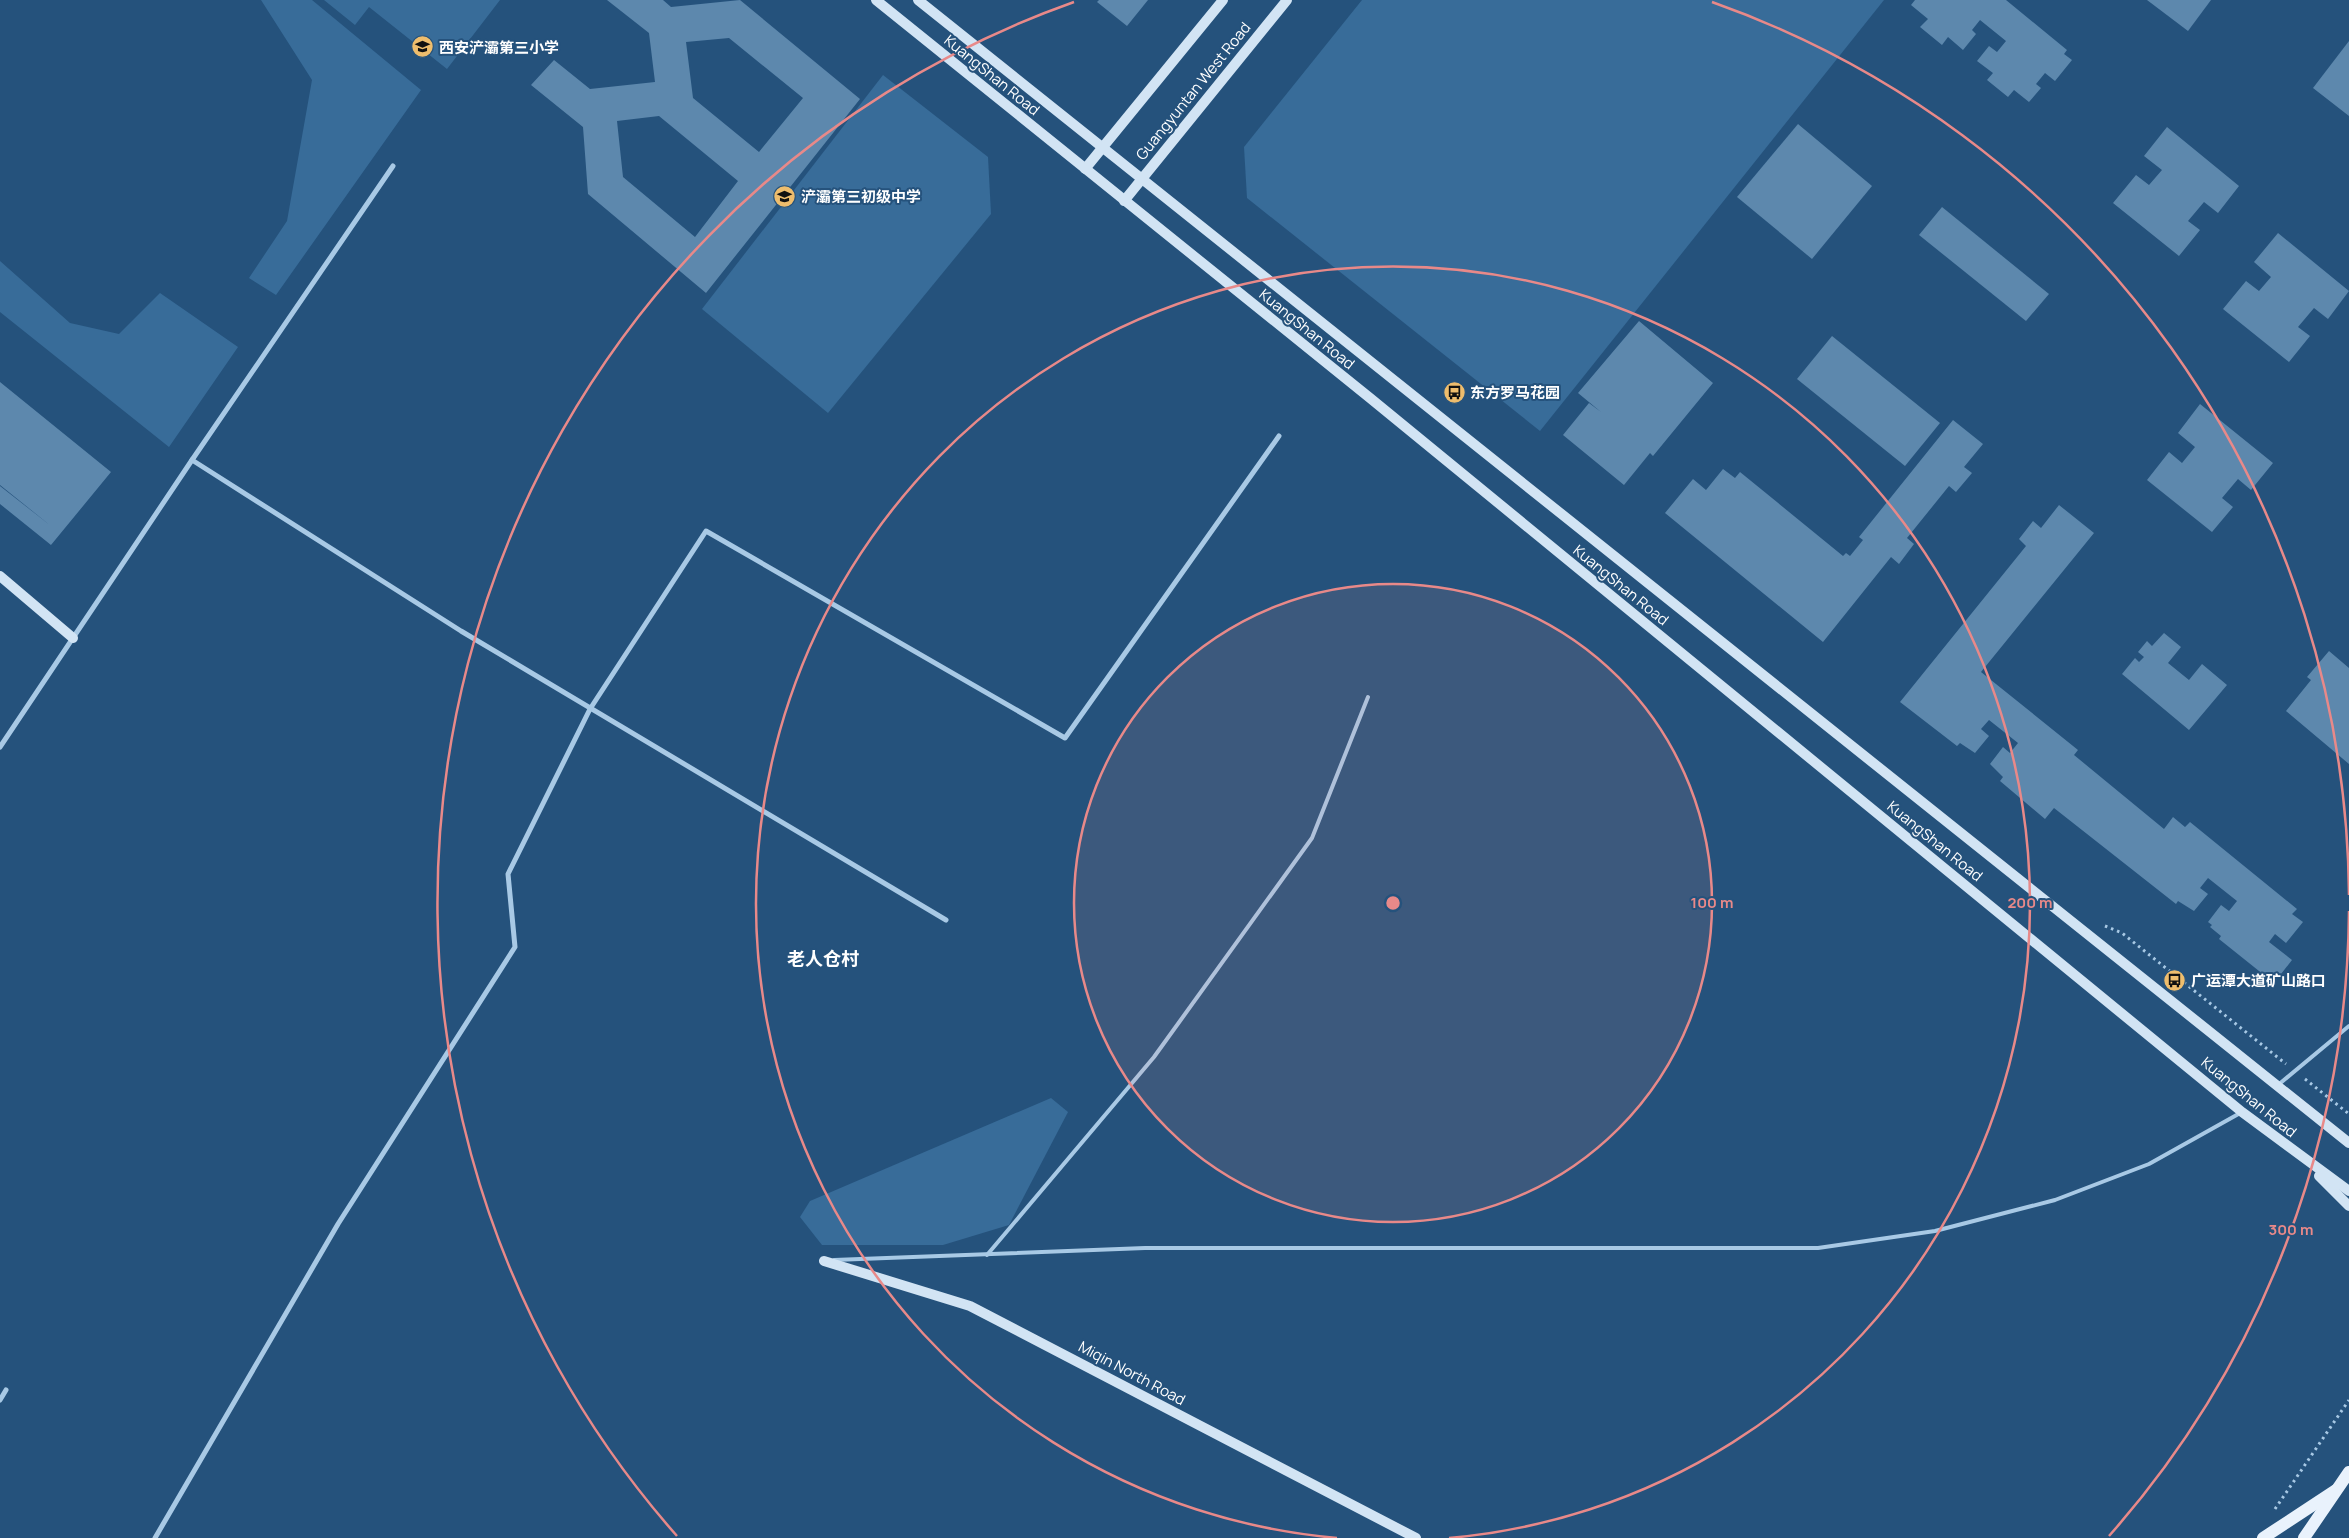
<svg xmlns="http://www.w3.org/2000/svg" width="2349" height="1538" viewBox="0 0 2349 1538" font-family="Manrope,'Noto Sans SC',sans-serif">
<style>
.green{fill:#386c99}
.building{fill:#5d88ad;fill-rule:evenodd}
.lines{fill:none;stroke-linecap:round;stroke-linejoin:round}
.path{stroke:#a8c9e5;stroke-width:3;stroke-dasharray:2.5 4;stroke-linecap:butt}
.lane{stroke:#a8c9e5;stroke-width:4}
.street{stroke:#a8c9e5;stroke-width:5}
.secondary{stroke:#d2e4f4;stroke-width:10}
.primary{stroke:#e9f2fc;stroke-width:12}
.ring{fill:none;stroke:#e88989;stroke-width:2.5}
.labels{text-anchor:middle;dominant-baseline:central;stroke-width:4;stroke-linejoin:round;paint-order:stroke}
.poi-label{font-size:15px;font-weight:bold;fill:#fff;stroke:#25527c;text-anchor:start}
.street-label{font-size:15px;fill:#fff;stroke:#25527c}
.quarter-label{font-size:18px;font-weight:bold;fill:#fff;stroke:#25527c}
.centre{fill:#e88989;stroke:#25527c;stroke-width:2.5}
.ring-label{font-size:15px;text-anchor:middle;font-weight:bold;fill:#e88989;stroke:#25527c;stroke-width:4;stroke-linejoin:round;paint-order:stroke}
</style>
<rect width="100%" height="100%" fill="#25527c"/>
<g class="green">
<path d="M261,0H312L421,90L276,295L249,278L287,221L312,80Z"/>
<path d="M324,0H500L447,69L369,7L355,25Z"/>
<path d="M1362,0H1884L1540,431L1247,198L1244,147Z"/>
<path d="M883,75L988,157L991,214L828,413L702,309Z"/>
<path d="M0,261L70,323L119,334L160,293L238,347L169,447L0,312Z"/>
<path d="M1051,1098L1068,1112L1009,1225L943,1245H822L800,1217L810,1201Z"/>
</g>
<g class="building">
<path d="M607,0H663L671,7L740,0L860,99L706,293L588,194L583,127L531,85L554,60L590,89L655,82L649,33ZM729,38L803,98L759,152L693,98L686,42ZM659,116L738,181L695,237L623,177L617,121Z"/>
<path d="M1099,0H1148L1127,26L1097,2Z"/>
<path d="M1915,0H2006L2067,50L2064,54L2072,60L2055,81L2045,73L2036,84L2041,88L2029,102L2014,90L2008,97L1987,80L1993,73L1977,61L1989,46L1997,52L2006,41L1980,20L1972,30L1976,34L1963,50L1948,37L1942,45L1920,27L1928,19L1911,5Z"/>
<path d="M2147,0H2211L2188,31Z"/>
<path d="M2349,41V116L2313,88Z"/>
<path d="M1798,124L1872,186L1812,259L1737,197Z"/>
<path d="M2167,127L2239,186L2218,213L2204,202L2188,221L2200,230L2179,256L2113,203L2136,175L2149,185L2162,170L2144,156Z"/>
<path d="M1942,207L2049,294L2026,321L1919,235Z"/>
<path d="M2278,233L2349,291L2328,319L2314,308L2298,327L2310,336L2289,362L2223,309L2246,281L2259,291L2271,277L2254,262Z"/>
<path d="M1639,321L1713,383L1653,456L1650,453L1624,485L1563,435L1589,403L1601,412L1578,393Z"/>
<path d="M1832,336L1940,423L1905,466L1797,379Z"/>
<path d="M0,382L111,472L51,545L0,504V486L51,526L0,485Z"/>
<path d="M2200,404L2273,463L2251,490L2238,479L2222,498L2233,507L2212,532L2147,480L2169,452L2182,463L2195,447L2178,433Z"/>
<path d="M1953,420L1983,444L1964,467L1972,473L1956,492L1949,486L1907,538L1914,544L1899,564L1891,557L1823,642L1665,513L1693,479L1706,490L1723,469L1735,478L1740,472L1843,556L1846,553L1850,556L1863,540L1859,537Z"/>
<path d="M2059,505L2094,533L1981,672L2078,750L2074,755L2164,829L2173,817L2185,827L2190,822L2297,909L2292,914L2303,922L2286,943L2275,934L2269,942L2292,960L2274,983L2219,939L2221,936L2210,927L2212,925L2208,922L2221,905L2229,911L2237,901L2208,878L2200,888L2208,894L2194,911L2178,901L2176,904L2054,808L2045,819L2000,781L2003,777L1990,764L2003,747L2010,753L2018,743L1989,720L1981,729L1989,736L1975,753L1960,743L1957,746L1900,702L2026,546L2019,539L2033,521L2041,528Z"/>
<path d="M2164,633L2181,647L2168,663L2189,680L2202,664L2227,685L2189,730L2122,674L2135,658L2139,662L2144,657L2138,652L2147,641L2152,646Z"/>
<path d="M2329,651L2349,668V764L2286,711L2311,680L2307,677Z"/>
</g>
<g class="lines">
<g class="path">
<path d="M2105,926L2122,933L2286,1064"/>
<path d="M2305,1079L2349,1114"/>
<path d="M2275,1509L2349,1400"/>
</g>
<g class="lane">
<path d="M2278,1085L2349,1026"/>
<path d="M987,1255L1154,1057L1312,838L1368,697"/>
<path d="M834,1260L1145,1248H1818L1935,1231L2055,1200L2149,1164L2242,1112"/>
</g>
<g class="street">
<path d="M192,460L461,631L946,920"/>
<path d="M0,747L192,460L393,166"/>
<path d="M0,1400L6,1390"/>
<path d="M155,1538L338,1224L515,947L508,874L590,709L706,531L1065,738L1279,436"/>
</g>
<g class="secondary">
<path d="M876,0L1370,398L2242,1112L2349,1191"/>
<path d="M918,0L2349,1143"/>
<path d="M1085,169L1223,0"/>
<path d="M1124,201L1287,0"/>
<path d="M0,576L73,638"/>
<path d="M2319,1176L2349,1206"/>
<path d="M824,1261L970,1306L1416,1538"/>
</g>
<g class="primary">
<path d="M2263,1538L2336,1490"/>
<path d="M2304,1538L2349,1472"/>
</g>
</g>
<circle cx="1393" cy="903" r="319" fill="#e88989" fill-opacity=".12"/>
<g class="ring">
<circle cx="1393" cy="903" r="319"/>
<path d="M1337 1538A637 637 0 1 1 1449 1538"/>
<path d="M2349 911A956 956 0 0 1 2109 1536M677 1536A956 956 0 0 1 1074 2M1712 2A956 956 0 0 1 2349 895"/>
</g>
<defs>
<symbol id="school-disc" viewBox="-11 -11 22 22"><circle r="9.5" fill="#eebd6d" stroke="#25527c"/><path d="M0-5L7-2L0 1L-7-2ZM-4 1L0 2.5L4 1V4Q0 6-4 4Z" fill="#111"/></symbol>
<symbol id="bus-disc" viewBox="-11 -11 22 22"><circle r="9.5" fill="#eebd6d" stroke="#25527c"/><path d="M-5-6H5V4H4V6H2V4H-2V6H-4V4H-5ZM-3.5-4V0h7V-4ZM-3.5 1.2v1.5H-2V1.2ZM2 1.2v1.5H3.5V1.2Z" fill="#111"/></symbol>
</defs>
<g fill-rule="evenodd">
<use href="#school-disc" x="410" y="34" width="25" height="25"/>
<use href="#school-disc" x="772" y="184" width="25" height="25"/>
<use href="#bus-disc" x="1442" y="380" width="25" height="25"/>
<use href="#bus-disc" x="2162" y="968" width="25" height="25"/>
</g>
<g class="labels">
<g class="poi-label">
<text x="439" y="47">西安浐灞第三小学</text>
<text x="801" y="196">浐灞第三初级中学</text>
<text x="1470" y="392">东方罗马花园</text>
<text x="2191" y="980">广运潭大道矿山路口</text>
</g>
<g class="street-label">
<text transform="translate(992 75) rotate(39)">KuangShan Road</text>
<text transform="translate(1193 91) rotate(-51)">Guangyuntan West Road</text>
<text transform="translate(1307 329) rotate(39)">KuangShan Road</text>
<text transform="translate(1621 585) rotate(39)">KuangShan Road</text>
<text transform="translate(1935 841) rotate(39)">KuangShan Road</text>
<text transform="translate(2249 1097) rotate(39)">KuangShan Road</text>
<text transform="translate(1132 1373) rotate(28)">Miqin North Road</text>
</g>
<g class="quarter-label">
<text x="823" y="958">老人仓村</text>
</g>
</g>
<circle cx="1393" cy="903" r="8" class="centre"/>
<g class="ring-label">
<text x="1712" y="908">100 m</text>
<text x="2030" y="908">200 m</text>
<text x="2291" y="1235">300 m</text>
</g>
</svg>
